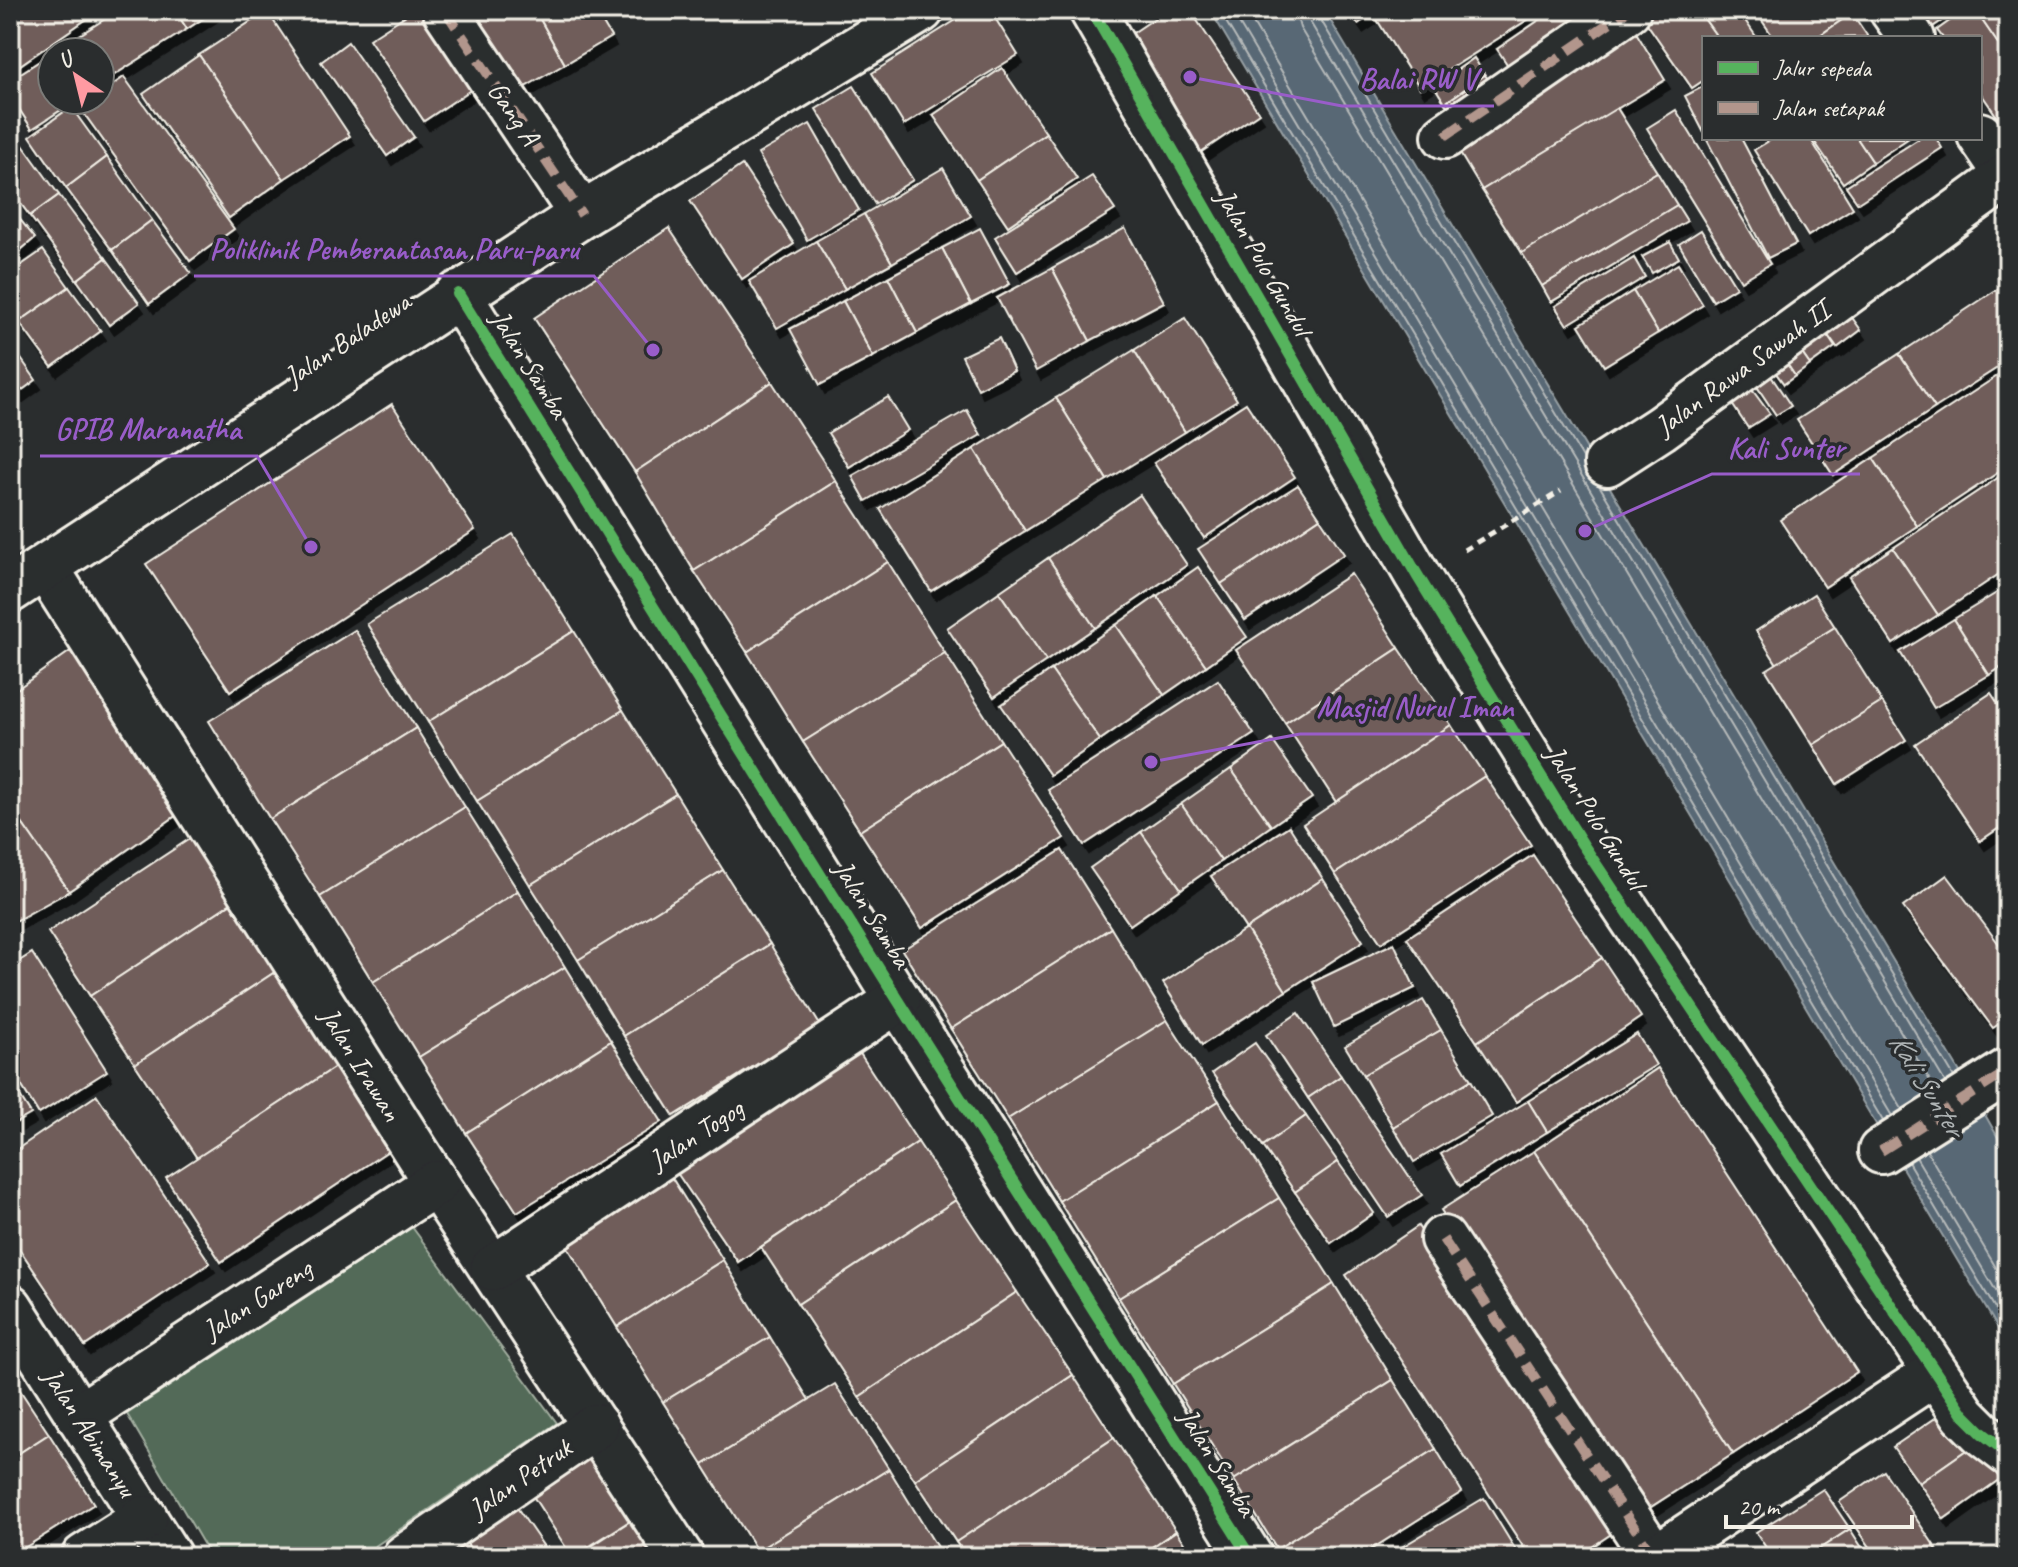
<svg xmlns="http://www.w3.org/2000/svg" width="2018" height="1567" viewBox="0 0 2018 1567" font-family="Caveat,sans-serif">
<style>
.green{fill:#526b58;stroke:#a3aea0;stroke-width:2}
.water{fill:#586875;stroke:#969fa3;stroke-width:2}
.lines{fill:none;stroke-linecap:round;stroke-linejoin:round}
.shore{stroke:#b6baba;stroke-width:2}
.building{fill:#705d5a;stroke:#f4f1e8;stroke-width:2;filter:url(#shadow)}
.minor-casing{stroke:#f4f1e8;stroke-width:50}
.path{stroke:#f4f1e8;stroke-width:5;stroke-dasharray:8 6;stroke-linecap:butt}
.minor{stroke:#2a2d2e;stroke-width:44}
.quiet{stroke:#b2968c;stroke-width:10;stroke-dasharray:20 10;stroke-linecap:butt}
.cycleway-casing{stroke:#2a2d2e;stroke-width:17}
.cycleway{stroke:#56b35d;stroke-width:12}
.labels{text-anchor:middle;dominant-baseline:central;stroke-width:7;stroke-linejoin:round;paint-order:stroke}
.street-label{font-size:28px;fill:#f4f1e8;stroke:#2a2d2e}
.water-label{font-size:30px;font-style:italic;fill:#aeb3b4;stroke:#2a2d2e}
.leader{fill:none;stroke:#995dc9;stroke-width:3}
.callout-dot{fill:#995dc9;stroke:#2a2d2e;stroke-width:3}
.callout-label{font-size:30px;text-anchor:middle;font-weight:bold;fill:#995dc9;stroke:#2a2d2e;stroke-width:7;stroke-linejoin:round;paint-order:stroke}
</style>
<defs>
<filter id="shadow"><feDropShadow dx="5" dy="9" stdDeviation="0" flood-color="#0009"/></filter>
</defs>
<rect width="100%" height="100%" fill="#2a2d2e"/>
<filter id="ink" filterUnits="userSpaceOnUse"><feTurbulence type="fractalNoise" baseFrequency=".0125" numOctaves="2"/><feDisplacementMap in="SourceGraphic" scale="16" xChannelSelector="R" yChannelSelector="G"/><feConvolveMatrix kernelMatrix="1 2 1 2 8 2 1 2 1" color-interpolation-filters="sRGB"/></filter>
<g filter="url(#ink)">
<path class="green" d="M412,1227L557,1423L359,1557H211L127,1414Z"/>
<path class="water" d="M1210,10H1324L1976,1099L2008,1155V1345Z"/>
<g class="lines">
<g class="shore">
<path d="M1219,10L1883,1121"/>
<path d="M1231,10L1892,1116"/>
<path d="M1245,10L1902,1109"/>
<path d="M1295,10L1300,28L1935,1089"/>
<path d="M1307,10L1310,22L1945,1082"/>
<path d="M1317,10L1319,17L1584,460"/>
<path d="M1599,485L1954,1077"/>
<path d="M1927,1151L2008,1288"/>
<path d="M1916,1157L2008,1311"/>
<path d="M1908,1162L2008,1330"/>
</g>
</g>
<g class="building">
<path d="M19,10H87L91,16L10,72V16Z"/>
<path d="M119,10H175L187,29L103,82L100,77V52H84L75,38Z"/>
<path d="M175,10H216L187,29Z"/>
<path d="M414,10H425L475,87L424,121L369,39Z"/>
<path d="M464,10H535L565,64L513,94Z"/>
<path d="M535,10H595L611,37L565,64Z"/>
<path d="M972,10H990L1018,55L904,125L872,73Z"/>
<path d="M1167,10H1190L1259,113L1198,154L1121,41Z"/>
<path d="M1348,10H1379L1358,24Z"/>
<path d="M1381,10H1543L1420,88L1374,15Z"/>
<path d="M1554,10H1599L1519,82L1497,49Z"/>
<path d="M1642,10H1698L1718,38H1704V80L1692,88L1639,12Z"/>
<path d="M1698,10H1738L1757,38H1718Z"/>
<path d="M1759,10H1850L1852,13L1816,38H1774L1756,12Z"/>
<path d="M1920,10H1958L1931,28Z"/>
<path d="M1965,10H1975L2008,58L2007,131L1980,92V38H1943L1937,30Z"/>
<path d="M1975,10H2008V58Z"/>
<path d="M267,11L350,136L284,179L199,55Z"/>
<path d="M1852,13L1868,37L1816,38Z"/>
<path d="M1634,29L1665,80L1482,190L1452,140Z"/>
<path d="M75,38L84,52H53Z"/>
<path d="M348,42L414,137L387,156L321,62Z"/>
<path d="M52,53V100H76L32,129L10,95V80Z"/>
<path d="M199,55L284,179L229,218L143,94Z"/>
<path d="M1474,58L1485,75L1445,103L1434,86Z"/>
<path d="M1002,68L1046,133L977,180L933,115Z"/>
<path d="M1485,75L1501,97L1460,124L1445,103Z"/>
<path d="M124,77L234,229L190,261L80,108L92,100H100V94Z"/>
<path d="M854,86L913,180L875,204L816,109Z"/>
<path d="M1704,86V133L1685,96Z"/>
<path d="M71,107L107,157L66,188L30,136Z"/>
<path d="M1617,108L1657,172L1522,253L1482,190Z"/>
<path d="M1676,110L1770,264L1741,281L1647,128Z"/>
<path d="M810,124L859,210L807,240L758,154Z"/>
<path d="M12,130L59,195L30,216L10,189V131Z"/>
<path d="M1046,133L1077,179L1008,226L977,180Z"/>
<path d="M1706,138H1741L1796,244L1768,258Z"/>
<path d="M1774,138H1810L1853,208L1808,236L1754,150Z"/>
<path d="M1812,138H1857L1873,162L1843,183Z"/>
<path d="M1857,138H1909L1873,162Z"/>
<path d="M1920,138H1936L1942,148L1858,203L1846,186Z"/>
<path d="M107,157L152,220L112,250L66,188Z"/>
<path d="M742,165L794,244L742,279L690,201Z"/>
<path d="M943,168L971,216L892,263L864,214Z"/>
<path d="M1657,172L1677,205L1542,286L1522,253Z"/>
<path d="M1092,176L1115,210L1017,272L995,237Z"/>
<path d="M59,195L106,258L77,280L30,216Z"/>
<path d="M1677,205L1687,221L1551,302L1542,286Z"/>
<path d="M10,207L35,238L10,259Z"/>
<path d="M864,214L892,263L845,289L816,241Z"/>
<path d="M152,220L191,273L149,304L112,250Z"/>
<path d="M669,228L772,382L635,472L534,318Z"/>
<path d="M980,228L1010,284L971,304L942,248Z"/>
<path d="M1125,228L1164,302L1090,341L1052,268Z"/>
<path d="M1701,230L1736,287L1713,301L1679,244Z"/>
<path d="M816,241L845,289L777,328L749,281Z"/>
<path d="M1670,242L1679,258L1652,273L1642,257Z"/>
<path d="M942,248L971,304L917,333L888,277Z"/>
<path d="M43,250L69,287L19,322L10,309V273Z"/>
<path d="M106,258L139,303L109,325L77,280Z"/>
<path d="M1634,258L1645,277L1567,325L1555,306Z"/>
<path d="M1678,264L1703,305L1658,333L1633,291Z"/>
<path d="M1052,268L1090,341L1036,371L997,298Z"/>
<path d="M888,277L917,333L873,357L843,301Z"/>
<path d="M2008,282V361L1935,408L1899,354Z"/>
<path d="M69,287L101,331L52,367L19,322Z"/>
<path d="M1633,291L1658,333L1604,366L1579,325Z"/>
<path d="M843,301L873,357L820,385L790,329Z"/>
<path d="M1843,305L1861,330L1837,348L1819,323Z"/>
<path d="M1185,318L1237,400L1185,432L1134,350Z"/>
<path d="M1819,323L1835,347L1810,365L1794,342Z"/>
<path d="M999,338L1014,371L978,389L962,356Z"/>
<path d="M1794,342L1810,365L1795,376L1779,352Z"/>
<path d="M10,343L36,380L10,399Z"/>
<path d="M1134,350L1185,432L1107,480L1056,398Z"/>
<path d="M1779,352L1795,376L1784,384L1767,361Z"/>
<path d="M1899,354L1935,408L1833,475L1797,420Z"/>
<path d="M1763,364L1791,406L1776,415L1748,373Z"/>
<path d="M2008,369V466L1917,526L1873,458Z"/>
<path d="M772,382L836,481L694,571L635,472Z"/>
<path d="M1753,391L1770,414L1748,428L1732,404Z"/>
<path d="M888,397L908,430L849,467L828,433Z"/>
<path d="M1056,398L1107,480L1025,531L974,449Z"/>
<path d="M1246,403L1295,477L1204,538L1154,463Z"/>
<path d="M392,404L475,530L230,691L146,564Z"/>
<path d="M967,410L981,435L866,501L852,476Z"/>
<path d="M974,449L1025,531L931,591L880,509Z"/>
<path d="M1873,458L1917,526L1825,587L1780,520Z"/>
<path d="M2008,471V568L1938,615L1893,548Z"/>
<path d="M836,481L888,562L747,652L694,571Z"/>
<path d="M1298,485L1320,518L1221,584L1198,549Z"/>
<path d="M1140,495L1187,565L1095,628L1048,558Z"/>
<path d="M1320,518L1344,554L1245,620L1221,584Z"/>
<path d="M513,534L574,631L428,722L367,624Z"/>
<path d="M1893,548L1938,615L1893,644L1849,577Z"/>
<path d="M1048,558L1095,628L1046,661L999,592Z"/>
<path d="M888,562L945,653L803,742L747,652Z"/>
<path d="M1198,567L1247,637L1206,666L1157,596Z"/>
<path d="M1351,574L1399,648L1285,723L1236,650Z"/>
<path d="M2008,586V663L1989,675L1954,619Z"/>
<path d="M999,592L1046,661L994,697L947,628Z"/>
<path d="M1814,594L1835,627L1777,664L1756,631Z"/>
<path d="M1157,596L1206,666L1164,695L1116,625Z"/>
<path d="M1954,619L1989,675L1934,708L1900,652Z"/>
<path d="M1116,625L1164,695L1100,740L1051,670Z"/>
<path d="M1835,627L1882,702L1813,745L1766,670Z"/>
<path d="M355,630L416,728L270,819L209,721Z"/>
<path d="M574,631L623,710L477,801L428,722Z"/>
<path d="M1399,648L1451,725L1336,802L1285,723Z"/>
<path d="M72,650L184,810L69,891L10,806V694Z"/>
<path d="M945,653L1001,741L860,831L803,742Z"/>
<path d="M1051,670L1100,740L1050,775L1001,705Z"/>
<path d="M1218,680L1254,734L1084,845L1048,790Z"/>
<path d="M1991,693L2008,719V822L1980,841L1915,744Z"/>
<path d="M1882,702L1906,740L1837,784L1813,745Z"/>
<path d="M623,710L676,794L530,885L477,801Z"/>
<path d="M1451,725L1485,776L1335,874L1303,824Z"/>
<path d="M416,728L465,807L320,897L270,819Z"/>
<path d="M1272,740L1312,798L1271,826L1231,769Z"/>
<path d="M1001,741L1064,838L922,928L860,831Z"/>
<path d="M1231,769L1271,826L1221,861L1181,804Z"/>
<path d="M1485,776L1531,845L1381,943L1335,874Z"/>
<path d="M676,794L723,870L578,960L530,885Z"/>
<path d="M1181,804L1221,861L1181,889L1141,832Z"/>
<path d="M10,806L69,891L10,924Z"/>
<path d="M465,807L518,891L373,982L320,897Z"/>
<path d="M1289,826L1323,879L1246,929L1211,876Z"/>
<path d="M1141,832L1181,889L1130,925L1090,868Z"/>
<path d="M197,834L239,898L90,996L48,932Z"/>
<path d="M1062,850L1111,928L951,1029L902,950Z"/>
<path d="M1533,855L1602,958L1477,1042L1407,938Z"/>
<path d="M723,870L770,944L624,1036L578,960Z"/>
<path d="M1947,875L2008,956V1018L1993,1028L1903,907Z"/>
<path d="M1323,879L1363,941L1286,991L1246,929Z"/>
<path d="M518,891L565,967L419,1057L373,982Z"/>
<path d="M239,898L284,966L135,1064L90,996Z"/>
<path d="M1111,928L1167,1020L1008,1119L951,1029Z"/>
<path d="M1246,929L1286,991L1202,1045L1163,983Z"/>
<path d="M1394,943L1415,988L1334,1027L1313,982Z"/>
<path d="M770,944L820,1025L674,1116L624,1036Z"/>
<path d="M32,953L107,1071L39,1114L10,1067V967Z"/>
<path d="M1602,958L1641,1017L1516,1102L1477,1042Z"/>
<path d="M284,966L346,1060L197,1158L135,1064Z"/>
<path d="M565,967L611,1041L466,1133L419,1057Z"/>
<path d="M1423,1000L1441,1030L1363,1075L1345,1046Z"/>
<path d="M1298,1013L1341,1076L1308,1098L1266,1035Z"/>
<path d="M1167,1020L1219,1101L1059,1201L1008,1119Z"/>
<path d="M1441,1030L1471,1080L1393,1127L1363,1075Z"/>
<path d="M1637,1034L1656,1065L1547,1132L1528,1101Z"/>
<path d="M611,1041L662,1122L517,1212L466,1133Z"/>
<path d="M1255,1043L1306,1116L1263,1146L1212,1073Z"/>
<path d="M859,1052L918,1142L738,1262L677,1173Z"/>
<path d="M346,1060L400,1143L221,1262L166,1178Z"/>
<path d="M1658,1068L1857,1372L1733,1454L1534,1151Z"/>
<path d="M1341,1076L1422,1195L1388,1217L1308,1098Z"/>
<path d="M1471,1080L1492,1116L1414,1162L1393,1127Z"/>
<path d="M10,1081L31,1114L10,1126Z"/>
<path d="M97,1095L210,1263L85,1346L10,1235V1154Z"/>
<path d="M1219,1101L1279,1198L1119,1298L1059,1201Z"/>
<path d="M1528,1101L1547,1132L1460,1186L1441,1154Z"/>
<path d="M1306,1116L1338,1162L1295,1192L1263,1146Z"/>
<path d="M918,1142L956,1200L798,1304L761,1247Z"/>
<path d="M1534,1151L1733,1454L1640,1514L1441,1210Z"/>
<path d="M1338,1162L1374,1213L1331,1243L1295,1192Z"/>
<path d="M667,1170L723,1260L617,1327L561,1236Z"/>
<path d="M1279,1198L1334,1284L1173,1384L1119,1298Z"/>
<path d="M956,1200L1017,1292L859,1397L798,1304Z"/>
<path d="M1418,1226L1617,1530L1577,1557H1530L1346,1275Z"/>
<path d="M723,1260L770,1337L663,1402L617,1327Z"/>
<path d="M1334,1284L1393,1380L1234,1480L1173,1384Z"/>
<path d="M1017,1292L1073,1375L915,1480L859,1397Z"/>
<path d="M770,1337L809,1400L703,1465L663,1402Z"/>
<path d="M10,1375L49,1434L10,1459Z"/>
<path d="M1073,1375L1114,1438L956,1542L915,1480Z"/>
<path d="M1393,1380L1436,1449L1277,1549L1234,1480Z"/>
<path d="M835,1384L889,1469L757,1551L703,1465Z"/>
<path d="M1950,1408L1975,1444L1919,1483L1893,1447Z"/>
<path d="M49,1434L94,1504L10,1557V1459Z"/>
<path d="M1114,1438L1176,1531L1137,1557H966L956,1542Z"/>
<path d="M1975,1444L2000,1479L1944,1519L1919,1483Z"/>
<path d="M601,1447L644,1512L572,1557L531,1493Z"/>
<path d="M1436,1449L1462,1492L1359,1557H1282L1277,1549Z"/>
<path d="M889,1469L943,1557H760L757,1551Z"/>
<path d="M1884,1471L1942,1557H1877L1839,1502Z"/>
<path d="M1823,1489L1850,1529L1807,1557H1772L1756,1532Z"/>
<path d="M509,1496L551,1557H476L459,1532Z"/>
<path d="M1484,1498L1520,1557H1385Z"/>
<path d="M644,1512L673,1557H575Z"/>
<path d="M1850,1529L1868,1557H1807Z"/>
<path d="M1176,1531L1193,1557H1137Z"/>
<path d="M459,1532L476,1557H421Z"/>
<path d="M2008,1542V1557H1986Z"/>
</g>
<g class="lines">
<defs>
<g id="minor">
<path d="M445,10L582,215"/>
<path d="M1092,10L1417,575L1583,845L1964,1415L1982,1433L2008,1453"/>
<path d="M1892,10L1912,38"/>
<path d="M1980,135L2008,176"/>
<path d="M1445,136L1628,10"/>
<path d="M458,294L898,1000L1250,1557"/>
<path d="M1607,463L1661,428L2008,175"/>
<path d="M46,568L436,1183L681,1557"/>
<path d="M10,590L582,215L921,10"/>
<path d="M1881,1151L2008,1071"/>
<path d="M1443,1239L1654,1557"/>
<path d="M493,1268L898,1000"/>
<path d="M10,1307L169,1557"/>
<path d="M79,1416L436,1183"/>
<path d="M84,1557L145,1518"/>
<path d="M405,1557L596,1426"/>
<path d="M1656,1557L1935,1373"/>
</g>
</defs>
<use href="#minor" class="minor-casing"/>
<path class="path" d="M1464,550L1561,491"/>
<use href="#minor" class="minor"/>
<g class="quiet">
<path d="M445,10L582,215"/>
<path d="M1445,136L1628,10"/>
<path d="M1881,1151L2008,1071"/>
<path d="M1443,1239L1654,1557"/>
</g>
<defs>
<g id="cycleway">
<path d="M1092,10L1417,575L1583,845L1964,1415L1982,1433L2008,1453"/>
<path d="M458,294L898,1000L1250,1557"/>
</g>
</defs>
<use href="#cycleway" class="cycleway-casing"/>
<use href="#cycleway" class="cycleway"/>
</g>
</g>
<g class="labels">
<g class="street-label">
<text transform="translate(514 113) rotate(56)">Gang A</text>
<text transform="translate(1264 262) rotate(60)">Jalan Pulo Gundul</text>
<text transform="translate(347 339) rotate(-34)">Jalan Baladewa</text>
<text transform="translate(530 364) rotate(58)">Jalan Samba</text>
<text transform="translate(1742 368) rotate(-36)">Jalan Rawa Sawah II</text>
<text transform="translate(1596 817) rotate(58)">Jalan Pulo Gundul</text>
<text transform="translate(873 914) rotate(58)">Jalan Samba</text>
<text transform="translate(361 1064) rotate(58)">Jalan Irawan</text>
<text transform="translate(696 1134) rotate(-33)">Jalan Togog</text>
<text transform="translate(257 1299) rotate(-33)">Jalan Gareng</text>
<text transform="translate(90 1432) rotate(57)">Jalan Abimanyu</text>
<text transform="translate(1218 1462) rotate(58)">Jalan Samba</text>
<text transform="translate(520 1478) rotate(-35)">Jalan Petruk</text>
</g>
<g class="water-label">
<text transform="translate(1927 1084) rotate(58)">Kali Sunter</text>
</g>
</g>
<path class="leader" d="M1190 77L1342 106H1494M653 350L594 276H194M311 547L257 456H40M1585 531L1712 474H1860M1151 762L1300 734H1530"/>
<g class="callout-dot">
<circle cx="1190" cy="77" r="8"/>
<circle cx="653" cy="350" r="8"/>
<circle cx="311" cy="547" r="8"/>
<circle cx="1585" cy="531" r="8"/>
<circle cx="1151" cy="762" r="8"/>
</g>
<g class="callout-label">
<text x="1418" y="89">Balai RW V</text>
<text x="394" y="259">Poliklinik Pemberantasan Paru-paru</text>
<text x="148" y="439">GPIB Maranatha</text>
<text x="1786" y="458">Kali Sunter</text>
<text x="1415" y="717">Masjid Nurul Iman</text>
</g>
<rect width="2018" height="1567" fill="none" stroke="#2a2d2e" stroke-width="40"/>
<rect x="20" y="20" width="1978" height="1527" fill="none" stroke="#f4f1e8" stroke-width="3" filter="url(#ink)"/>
<rect x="1702" y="36" width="280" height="104" fill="#2a2d2e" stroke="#7b7b78" stroke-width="2"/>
<rect x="1718" y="62" width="40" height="12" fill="#56b35d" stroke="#7b7b78" stroke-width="2"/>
<text x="1774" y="76" font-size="24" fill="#f4f1e8">Jalur sepeda</text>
<rect x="1718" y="102" width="40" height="12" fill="#b2968c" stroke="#7b7b78" stroke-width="2"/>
<text x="1774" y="116" font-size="24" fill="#f4f1e8">Jalan setapak</text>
<g transform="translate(76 76) rotate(325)"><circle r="38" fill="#2a2d2e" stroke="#7b7b78" stroke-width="2"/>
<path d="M0-6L14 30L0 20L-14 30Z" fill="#ff9aa2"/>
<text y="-12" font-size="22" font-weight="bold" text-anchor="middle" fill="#f4f1e8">U</text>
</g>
<path d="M1726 1515v12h186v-12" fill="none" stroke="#f4f1e8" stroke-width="4"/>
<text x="1738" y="1515" font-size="24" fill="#f4f1e8" stroke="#2a2d2e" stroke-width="6" paint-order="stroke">20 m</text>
</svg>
